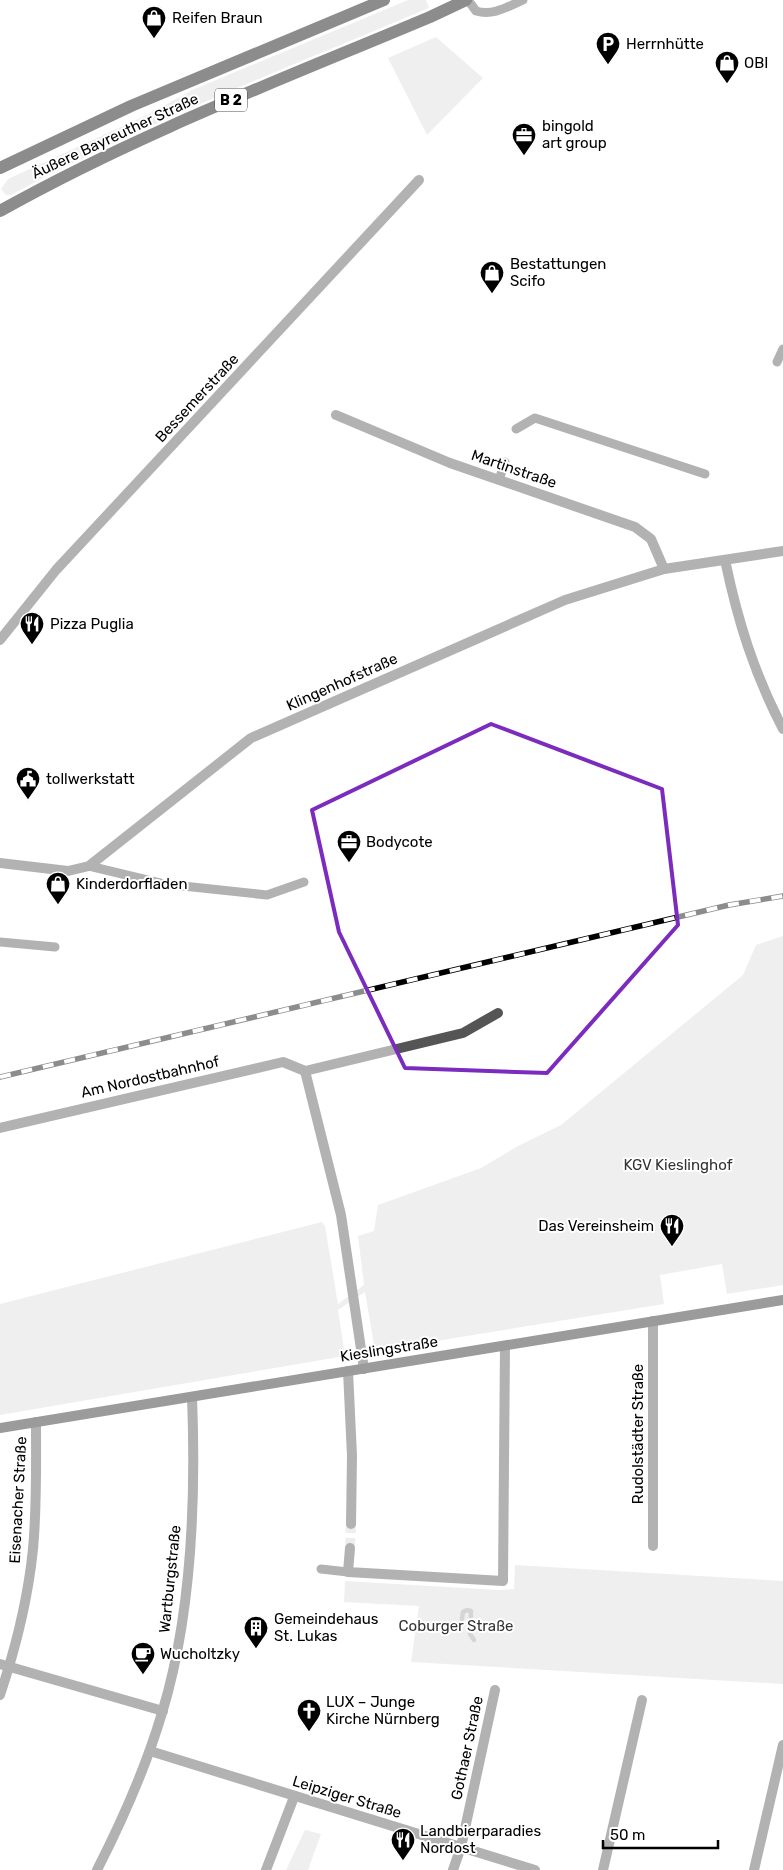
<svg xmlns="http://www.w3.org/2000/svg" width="783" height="1870" viewBox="0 0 783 1870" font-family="Rubik,sans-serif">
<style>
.green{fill:#dcdcdc}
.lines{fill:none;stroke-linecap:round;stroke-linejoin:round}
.stream{stroke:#a3a3a3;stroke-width:4.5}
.street-tunnel{stroke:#d9d9d9;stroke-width:10;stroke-dasharray:10 5;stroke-linecap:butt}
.lane{stroke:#555;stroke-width:9}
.street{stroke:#555;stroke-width:10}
.secondary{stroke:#222;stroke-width:10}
.primary{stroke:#000;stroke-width:12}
.rail-casing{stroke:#000;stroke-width:5.5}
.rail{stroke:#fff;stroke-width:4;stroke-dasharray:11;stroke-linecap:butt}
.marked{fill:none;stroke:#7b2cbf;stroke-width:4;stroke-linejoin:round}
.labels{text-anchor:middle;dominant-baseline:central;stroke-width:4;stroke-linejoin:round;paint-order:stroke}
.shield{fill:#fff;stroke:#4c4c4c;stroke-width:1}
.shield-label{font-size:14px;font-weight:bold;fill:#000}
.poi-label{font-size:15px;fill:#000;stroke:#fff;text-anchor:start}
.street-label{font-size:15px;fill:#000;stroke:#fff}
.park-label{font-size:15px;fill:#333;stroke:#fff}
</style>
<rect width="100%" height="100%" fill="#fff"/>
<g class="green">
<path d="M408,0H426L429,8C289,67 146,122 11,195H6L1,189L8,179L151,113L192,90Z"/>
<path d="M436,37L483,78L427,135L388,58Z"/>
<path d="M783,936V1285L727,1294L722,1264L660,1275L664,1304L375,1351L365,1292L338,1310L345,1356L0,1415V1304L322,1222L325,1226L338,1304L364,1285L358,1236L374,1231L378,1205L481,1168L518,1146L561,1125L743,975L756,945Z"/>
<path d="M515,1565L783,1581V1684L411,1662L419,1606L344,1602L345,1581L499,1590L514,1589Z"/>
<path d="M305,1830L321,1834L308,1870H286Z"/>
</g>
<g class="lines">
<path class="stream" d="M462,1619L463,1612L467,1610L471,1611L470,1634L474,1640"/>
<path class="street-tunnel" d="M350,1548L351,1524"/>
<g class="lane">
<path d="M468,0L476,11C493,16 507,7 523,0"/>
<path d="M777,362L783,349"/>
<path d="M516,429L535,418L705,474"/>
<path d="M499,480L505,462"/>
<path d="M89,866L164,884L267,895L304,882"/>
<path d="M0,942L55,947"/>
<path d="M321,1569L348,1572"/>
</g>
<g class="street">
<path d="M336,415L450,463L635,527L651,539L664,569"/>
<path d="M725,560C738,622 754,673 783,729"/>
<path d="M0,640L56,570L419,180"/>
<path d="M0,863L68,871L89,866L251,738L565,600L664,569L783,551"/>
<path d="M305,1071L463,1033L498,1013"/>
<path d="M0,1128L283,1062L305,1071L341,1215L364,1369"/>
<path d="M348,1371L352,1456L351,1524"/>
<path d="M653,1546V1321"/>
<path d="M350,1548L348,1572L503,1581L505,1346"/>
<path d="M0,1664L163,1711"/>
<path d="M0,1695C16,1647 28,1599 33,1549C37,1507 36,1464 36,1422"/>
<path d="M150,1751L535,1870"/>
<path d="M97,1870C123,1819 146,1767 162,1713C192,1615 196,1499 192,1397"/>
<path d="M266,1870L294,1797"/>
<path d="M453,1870L461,1847L495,1690"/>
<path d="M603,1870L642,1700"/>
<path d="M754,1870L783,1745"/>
</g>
<path class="secondary" d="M0,1428L783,1300"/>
<g class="primary">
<path d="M0,168L131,106L384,0"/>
<path d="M0,211C137,134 285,78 430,17L466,0"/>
</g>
<defs>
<path id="rail" d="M0,1077L729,905L783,896"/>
</defs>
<use href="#rail" class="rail-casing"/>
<use href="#rail" class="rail"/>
</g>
<path d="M0 0H783V1870H0ZM491,724L662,789L678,925L547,1073L405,1068L339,932L312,810Z" fill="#fff" fill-opacity=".55" fill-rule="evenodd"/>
<path class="marked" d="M491,724L662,789L678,925L547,1073L405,1068L339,932L312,810Z"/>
<defs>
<symbol id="shop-pin" viewBox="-11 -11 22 30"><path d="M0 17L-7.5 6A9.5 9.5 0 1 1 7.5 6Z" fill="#000" stroke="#fff"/><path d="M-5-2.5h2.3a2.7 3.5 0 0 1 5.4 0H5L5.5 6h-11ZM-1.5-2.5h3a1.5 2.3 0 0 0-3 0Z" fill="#fff"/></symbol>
<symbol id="parking-pin" viewBox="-11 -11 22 30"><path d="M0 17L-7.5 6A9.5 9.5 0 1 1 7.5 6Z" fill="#000" stroke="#fff"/><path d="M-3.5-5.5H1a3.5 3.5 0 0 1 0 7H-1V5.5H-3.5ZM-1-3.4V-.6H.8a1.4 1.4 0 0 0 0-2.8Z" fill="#fff"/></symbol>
<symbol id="office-pin" viewBox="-11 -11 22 30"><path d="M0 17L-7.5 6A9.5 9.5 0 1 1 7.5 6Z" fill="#000" stroke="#fff"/><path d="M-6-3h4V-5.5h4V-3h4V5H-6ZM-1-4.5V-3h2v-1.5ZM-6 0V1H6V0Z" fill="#fff"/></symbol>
<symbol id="restaurant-pin" viewBox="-11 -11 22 30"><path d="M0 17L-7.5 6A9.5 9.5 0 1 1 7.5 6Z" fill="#000" stroke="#fff"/><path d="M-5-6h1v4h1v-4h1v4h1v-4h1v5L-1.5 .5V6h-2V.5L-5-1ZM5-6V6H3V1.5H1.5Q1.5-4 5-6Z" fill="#fff"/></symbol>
<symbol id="civic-pin" viewBox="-11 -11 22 30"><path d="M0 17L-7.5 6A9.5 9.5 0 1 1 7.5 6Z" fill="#000" stroke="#fff"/><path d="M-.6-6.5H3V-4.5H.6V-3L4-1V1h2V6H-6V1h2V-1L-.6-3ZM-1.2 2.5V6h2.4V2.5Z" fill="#fff"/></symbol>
<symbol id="building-pin" viewBox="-11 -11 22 30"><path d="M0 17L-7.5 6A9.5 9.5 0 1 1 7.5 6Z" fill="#000" stroke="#fff"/><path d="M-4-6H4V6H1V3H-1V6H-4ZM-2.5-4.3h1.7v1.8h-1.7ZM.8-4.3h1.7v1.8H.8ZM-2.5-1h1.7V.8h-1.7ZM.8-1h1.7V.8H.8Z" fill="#fff"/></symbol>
<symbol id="cafe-pin" viewBox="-11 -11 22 30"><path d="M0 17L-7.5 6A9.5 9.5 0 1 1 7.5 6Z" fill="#000" stroke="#fff"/><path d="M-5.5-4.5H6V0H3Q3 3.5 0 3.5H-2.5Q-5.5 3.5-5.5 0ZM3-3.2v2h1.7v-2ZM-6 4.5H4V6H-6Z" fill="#fff"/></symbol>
<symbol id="church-pin" viewBox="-11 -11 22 30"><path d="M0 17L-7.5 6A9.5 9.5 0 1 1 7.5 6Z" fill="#000" stroke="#fff"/><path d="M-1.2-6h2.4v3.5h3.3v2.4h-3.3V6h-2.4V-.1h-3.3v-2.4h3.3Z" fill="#fff"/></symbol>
</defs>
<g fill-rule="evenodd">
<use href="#shop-pin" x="140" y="4" width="28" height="38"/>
<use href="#parking-pin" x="594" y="30" width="28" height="38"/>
<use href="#shop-pin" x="713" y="49" width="28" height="38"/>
<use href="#office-pin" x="510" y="121" width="28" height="38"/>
<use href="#shop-pin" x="478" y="259" width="28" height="38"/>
<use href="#restaurant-pin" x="18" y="610" width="28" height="38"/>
<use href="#civic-pin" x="14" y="765" width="28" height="38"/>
<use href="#office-pin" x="335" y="828" width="28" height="38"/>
<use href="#shop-pin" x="44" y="870" width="28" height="38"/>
<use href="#restaurant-pin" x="658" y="1212" width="28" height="38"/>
<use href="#building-pin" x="242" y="1614" width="28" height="38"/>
<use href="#cafe-pin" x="129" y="1640" width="28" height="38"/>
<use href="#church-pin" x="295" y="1697" width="28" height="38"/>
<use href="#restaurant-pin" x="389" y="1826" width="28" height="38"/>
</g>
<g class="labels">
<rect class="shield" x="215" y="88.5" width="32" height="23" rx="4"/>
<g class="shield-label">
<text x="231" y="100">B 2</text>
</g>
<g class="poi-label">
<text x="172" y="18">Reifen Braun</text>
<text x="626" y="44">Herrnhütte</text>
<text x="744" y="63">OBI</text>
<text x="542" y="126">bingold<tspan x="542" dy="17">art group</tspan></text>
<text x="510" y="264">Bestattungen<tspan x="510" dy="17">Scifo</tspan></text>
<text x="50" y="624">Pizza Puglia</text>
<text x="46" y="779">tollwerkstatt</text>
<text x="366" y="842">Bodycote</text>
<text x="76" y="884">Kinderdorfladen</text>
<text x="654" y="1226" text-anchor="end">Das Vereinsheim</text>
<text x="274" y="1619">Gemeindehaus<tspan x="274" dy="17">St. Lukas</tspan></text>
<text x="160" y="1654">Wucholtzky</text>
<text x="326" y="1702">LUX – Junge<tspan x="326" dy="17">Kirche Nürnberg</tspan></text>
<text x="420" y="1831">Landbierparadies<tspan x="420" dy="17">Nordost</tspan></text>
</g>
<g class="street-label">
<text transform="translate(115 136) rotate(-25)">Äußere Bayreuther Straße</text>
<text transform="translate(197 398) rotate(-47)">Bessemerstraße</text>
<text transform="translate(514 469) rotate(19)">Martinstraße</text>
<text transform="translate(342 682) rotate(-24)">Klingenhofstraße</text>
<text transform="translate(150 1077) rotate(-13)">Am Nordostbahnhof</text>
<text transform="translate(389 1349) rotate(-9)">Kieslingstraße</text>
<text transform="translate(638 1434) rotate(-90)">Rudolstädter Straße</text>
<text transform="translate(18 1500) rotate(-87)">Eisenacher Straße</text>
<text transform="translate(170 1579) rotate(-84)">Wartburgstraße</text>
<text transform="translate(467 1748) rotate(-78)">Gothaer Straße</text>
<text transform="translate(347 1797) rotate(17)">Leipziger Straße</text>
</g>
<g class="park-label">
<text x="678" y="1165">KGV Kieslinghof</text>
<text x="456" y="1626">Coburger Straße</text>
</g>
</g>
<path d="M603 1840v8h115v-8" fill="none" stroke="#000000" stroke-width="2.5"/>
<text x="610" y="1840" font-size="15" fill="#000000" stroke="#ffffff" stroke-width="4" paint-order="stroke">50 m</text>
</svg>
